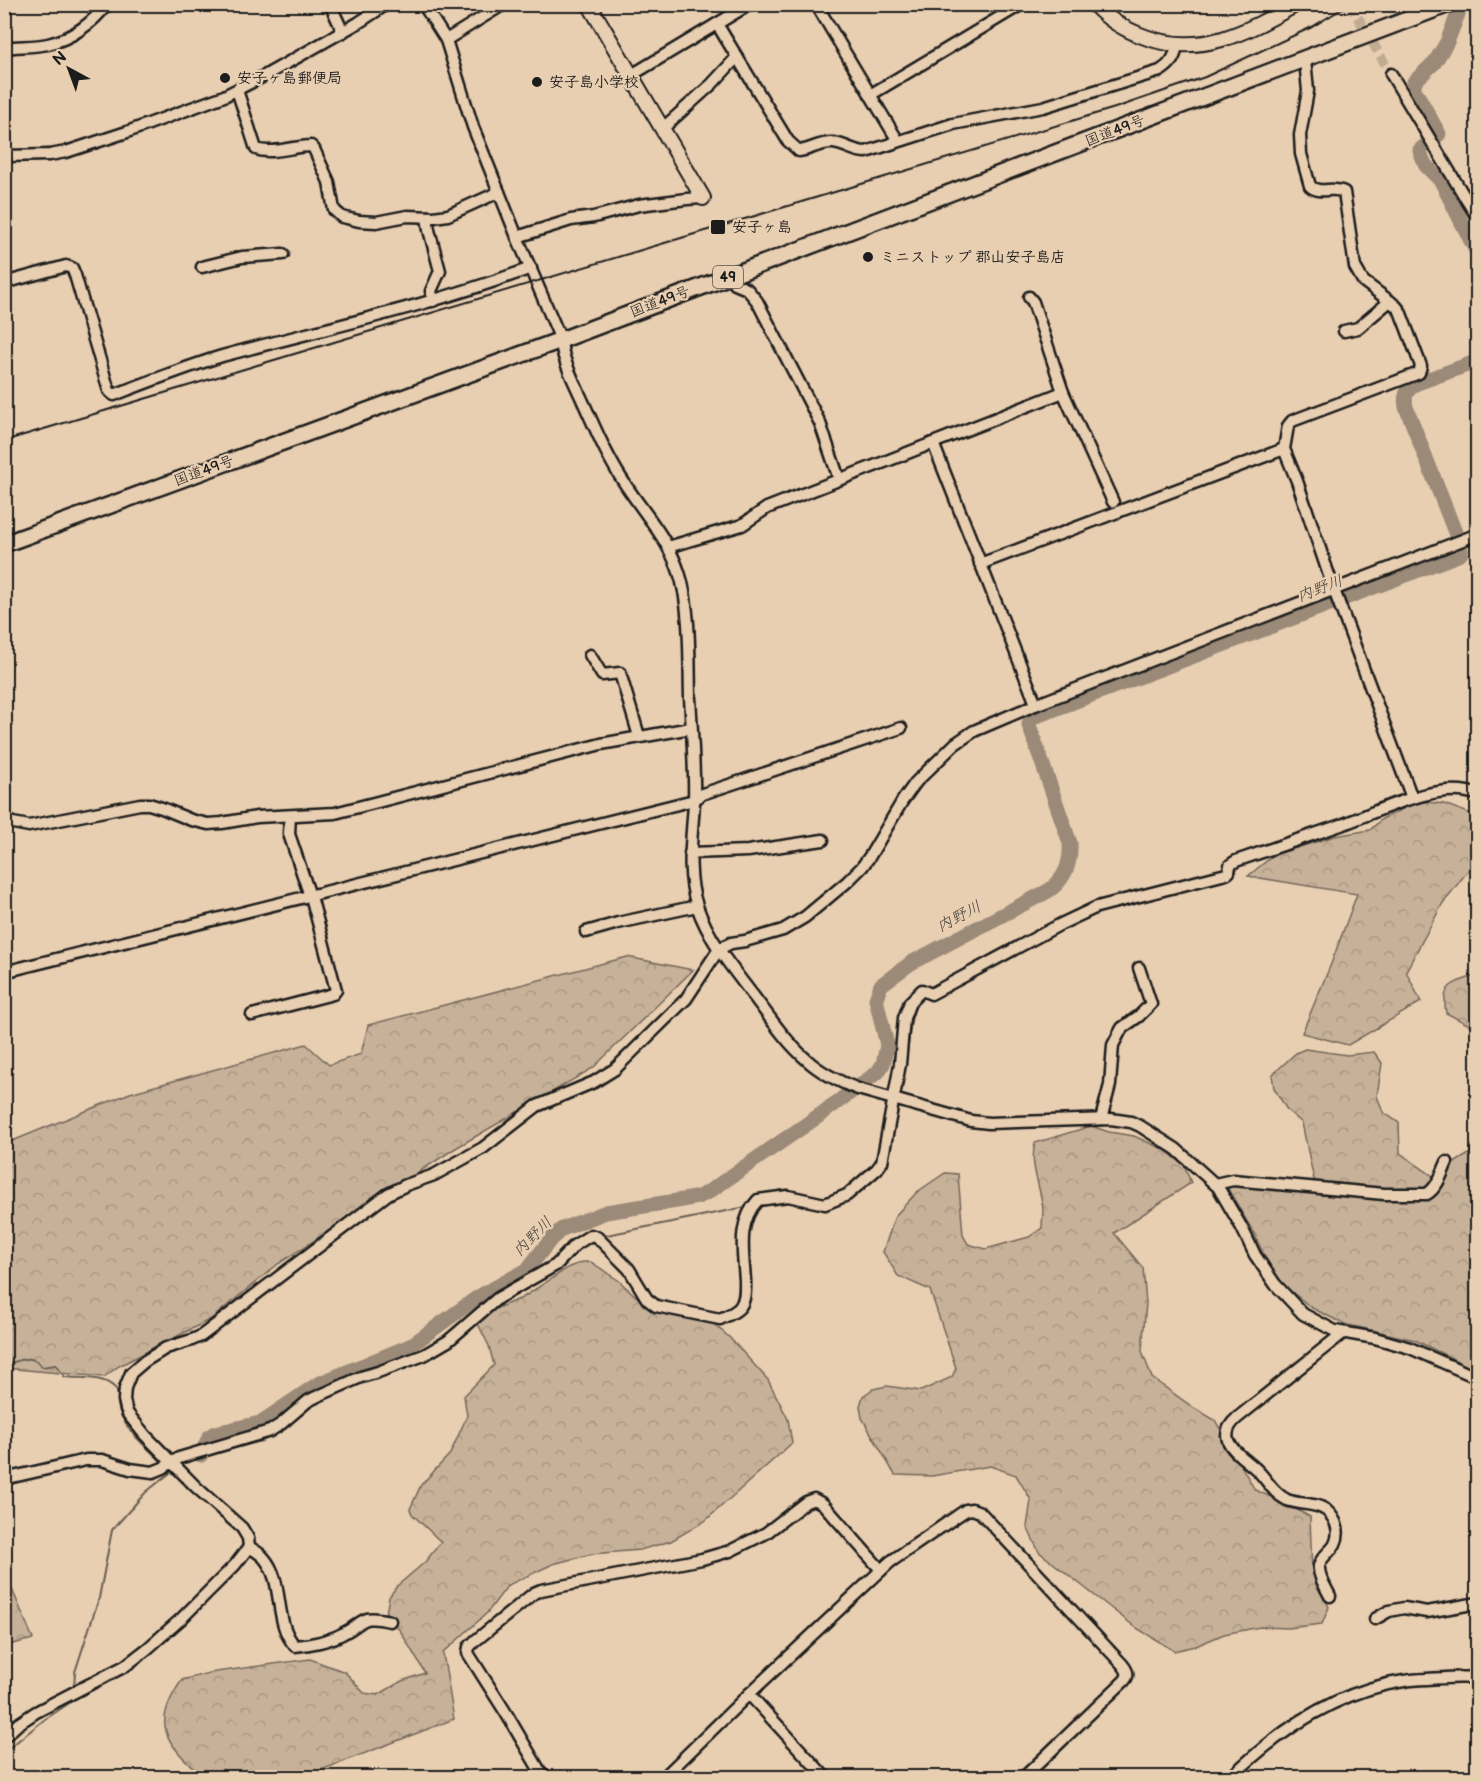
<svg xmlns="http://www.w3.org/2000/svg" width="1482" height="1782" viewBox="0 0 1482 1782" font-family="'Balsamiq Sans','Klee One',sans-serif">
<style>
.forest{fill:url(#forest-crowns);stroke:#72665a;stroke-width:1.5}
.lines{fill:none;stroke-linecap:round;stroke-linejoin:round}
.stream{stroke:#685e53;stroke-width:2}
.river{stroke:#9b8a78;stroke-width:15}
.minor-tunnel{stroke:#c0ab93;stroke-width:10;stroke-dasharray:10 5;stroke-linecap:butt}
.minor-casing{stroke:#1c1c1c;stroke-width:15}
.major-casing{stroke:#1c1c1c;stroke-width:18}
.highway-casing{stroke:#1c1c1c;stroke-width:20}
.minor{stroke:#e9cfb1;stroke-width:10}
.major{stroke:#e9cfb1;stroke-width:14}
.highway{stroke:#e9cfb1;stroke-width:15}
.rail{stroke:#1c1c1c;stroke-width:2}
.poi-dot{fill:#1c1c1c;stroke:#e9cfb1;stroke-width:2}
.labels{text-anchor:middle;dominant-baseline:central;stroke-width:4.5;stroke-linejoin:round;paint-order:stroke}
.shield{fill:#e9cfb1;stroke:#5a5249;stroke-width:1.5}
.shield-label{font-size:14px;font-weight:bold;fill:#1c1c1c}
.poi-label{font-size:15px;font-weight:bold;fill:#1c1c1c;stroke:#e9cfb1;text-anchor:start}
.street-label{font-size:15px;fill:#1c1c1c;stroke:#e9cfb1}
.water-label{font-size:16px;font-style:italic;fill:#48423c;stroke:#e9cfb1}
</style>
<defs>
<pattern id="forest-crowns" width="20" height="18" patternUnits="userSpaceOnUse" patternTransform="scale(1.5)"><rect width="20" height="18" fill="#c7b199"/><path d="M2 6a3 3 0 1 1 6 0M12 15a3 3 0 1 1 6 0" fill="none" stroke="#aa9883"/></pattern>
</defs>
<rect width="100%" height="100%" fill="#e9cfb1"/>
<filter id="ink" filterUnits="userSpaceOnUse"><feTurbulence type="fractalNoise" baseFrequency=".0167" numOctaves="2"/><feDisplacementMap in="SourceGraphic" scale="12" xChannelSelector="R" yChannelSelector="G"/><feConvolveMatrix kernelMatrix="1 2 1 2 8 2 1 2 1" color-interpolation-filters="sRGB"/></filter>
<g filter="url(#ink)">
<g class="forest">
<path d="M1419,801L1444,804L1477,816V859L1443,903L1406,971L1421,1002L1348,1045L1302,1033L1331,964L1357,894L1248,876L1274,855L1335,836L1370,830L1382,819Z"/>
<path d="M627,957L693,970L593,1068L454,1149L278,1264L211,1319L119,1366L104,1377L5,1368V1144L130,1093L306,1044L329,1065L361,1054L368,1025Z"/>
<path d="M1474,976H1477V1029L1446,1013C1441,985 1451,984 1474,976Z"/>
<path d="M1305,1049L1347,1055L1374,1052L1382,1063L1377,1096L1383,1112L1399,1123L1400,1153L1433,1176L1469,1154L1477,1133V1371L1415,1340L1344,1324L1312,1308L1282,1284L1272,1271L1251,1228L1228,1189L1232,1185L1308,1184L1314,1180L1302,1123L1287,1110L1274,1088L1272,1075L1296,1053Z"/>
<path d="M1091,1126L1109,1132L1134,1136L1165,1150L1184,1165L1191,1183L1114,1233L1143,1268L1146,1303L1142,1351L1152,1378L1194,1408L1215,1420L1255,1490L1289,1505L1310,1517L1312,1572L1329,1607L1322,1624L1288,1628L1260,1627L1224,1634L1196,1646L1174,1651L1135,1627L1039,1552L1027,1527L1031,1500L1016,1475L990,1466L932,1476L895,1475L862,1418L860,1406L863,1396L873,1389L887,1386L921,1391L952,1377L956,1368L930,1290L898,1276L883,1252L895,1216L917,1192L945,1173L958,1174L963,1235L968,1244L986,1249L1029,1237L1042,1228C1042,1222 1043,1215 1043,1209C1041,1187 1029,1166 1035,1143Z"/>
<path d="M583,1262H591L618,1280L647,1306L662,1313L710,1321L729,1337L768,1380L788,1419L792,1443L705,1521L671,1541L640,1550L591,1554L553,1564L508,1585L487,1613L443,1653L454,1719L303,1777L204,1778C167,1743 149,1728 182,1680L209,1673L310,1659L345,1672L364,1693L378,1695L402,1681L425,1673L401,1632L386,1613L389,1597L397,1586L425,1562L441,1542L412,1514L410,1509L421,1485L450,1454L467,1416L464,1396L494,1365L489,1346L477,1322L487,1312L522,1298L569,1267Z"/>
<path d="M4,1570L33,1639L5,1646H4Z"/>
</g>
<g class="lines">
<g class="stream">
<path d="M1240,865L1283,850"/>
<path d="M1020,940L1046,926"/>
<path d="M905,1062C911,1041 907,1021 918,1001"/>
<path d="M831,1207L839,1205L845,1201"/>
<path d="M602,1236L746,1207"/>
<path d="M539,1281L557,1271L575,1252L594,1240"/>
<path d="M429,1358L451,1346L464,1334"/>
<path d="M4,1366C17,1361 33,1352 42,1367L56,1365L65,1377C81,1379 101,1375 114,1387C120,1392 117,1402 119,1409C125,1431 148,1448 163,1463"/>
<path d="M337,1393L376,1378"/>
<path d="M305,1410L316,1403"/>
<path d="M215,1453L262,1441L282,1431L301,1414"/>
<path d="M74,1687L75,1672L99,1598L112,1530L146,1492L175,1469"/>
<path d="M4,1752L44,1720L71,1702L72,1698"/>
</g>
<g class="river">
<path d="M1459,4L1458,14L1447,42L1435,62L1414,82V89L1439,134L1420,150L1421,156L1426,166L1441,181L1478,255"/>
<path d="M201,1455L209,1437L215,1433L260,1423L318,1384L410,1346L478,1297L527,1270L551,1239L562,1229L606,1212L683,1200L698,1197L707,1193L820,1115L878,1072L883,1064L887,1045L876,999L881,985L911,963L1048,891C1066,879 1071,863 1070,843L1029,725L1030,720L1034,717L1458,555L1461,553L1460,545L1406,407C1404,396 1406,391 1415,384L1478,361"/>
</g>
<path class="minor-tunnel" d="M1350,4L1391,74"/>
<defs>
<g id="minor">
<path d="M330,4L343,32"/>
<path d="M423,4L446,40L473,127L517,237L561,340C562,359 572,377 580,395C594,425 606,456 625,484C644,513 668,539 679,572C691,607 689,661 690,698C692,733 695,768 694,803C692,838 686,872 697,906C709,941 733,969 755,998C771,1019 787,1043 807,1060C821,1073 840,1082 858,1089L971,1121L989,1123L1111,1119L1131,1122L1140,1126L1176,1149L1218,1187L1242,1228L1255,1255L1275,1284L1303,1314L1335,1331L1375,1338L1410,1348L1478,1378"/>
<path d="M816,4L898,141"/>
<path d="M717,24L788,141L799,151C810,150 821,142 833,143C845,144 854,152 866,152L953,124L1043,107L1160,71C1170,65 1177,56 1176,44"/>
<path d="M446,40L504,4"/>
<path d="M4,48C19,46 34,47 48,44C71,39 93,23 107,4"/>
<path d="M1305,60L1308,91L1300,135L1301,154L1310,186C1320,195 1331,186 1344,192L1355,267L1363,281L1396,306L1400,311L1421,366L1419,373L1411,376L1292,421L1288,426L1284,449L1297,481L1334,590L1412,798"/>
<path d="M1391,74L1478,219"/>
<path d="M630,76L750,4"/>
<path d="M237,90L256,149C272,155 294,146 311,146L314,149L329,182L334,210L342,217L359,221L376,222L407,216L434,217L448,215L499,192"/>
<path d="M870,95L1022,4"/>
<path d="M662,129L712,84L737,57"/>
<path d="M4,156L50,155L66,152L127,132L224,96L264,76L358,23L387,4"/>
<path d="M427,217L429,230L440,271L431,291L433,301"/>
<path d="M517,237L571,220L594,217L639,205L687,199L703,198"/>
<path d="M202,267L242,257L283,254"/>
<path d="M730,276L735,284L747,289L757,301L820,423L839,479"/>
<path d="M4,283L66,266L72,268L75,275L109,391L114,395C150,381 186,367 222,356C326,328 430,306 531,268"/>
<path d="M1029,297L1033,302L1063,392L1113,502"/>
<path d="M1344,331L1358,328L1390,301"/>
<path d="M933,443L1036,704L1035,705"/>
<path d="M668,547L742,525L767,508L1063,392"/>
<path d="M980,564L1284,449"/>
<path d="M590,655L602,675L620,673L639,736"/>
<path d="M4,818L13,823L29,826L140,804H149L162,808L191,820L208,824L222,823L257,817L335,813L601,744L691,728"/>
<path d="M690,853L748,851L823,840"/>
<path d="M586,932L618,923L697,906"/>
<path d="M4,972L694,800L702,794L901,728"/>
<path d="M252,1015L333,994L336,990L312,900L310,896L289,834L290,816"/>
<path d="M1101,1119L1110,1085L1113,1045L1122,1028L1139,1016L1151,1004L1139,968"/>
<path d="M1215,1184L1233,1180L1384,1194H1427C1438,1187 1442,1173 1447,1162"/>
<path d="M4,1479L86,1460H102L130,1469L153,1472L163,1468L179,1458L270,1431L281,1424L308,1401L316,1397L361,1377L378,1372L424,1355L448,1341L498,1298L556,1265L575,1245L591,1235L597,1237L629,1269L647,1299L656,1306L720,1319C726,1316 735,1313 740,1307C746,1299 745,1289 745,1280C743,1252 737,1222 758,1200L788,1196L825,1204L847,1195L877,1169L882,1162L900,1064L904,1018L910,1002L922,990L931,994L1061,924L1097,907L1226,874L1229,872L1230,865L1236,861C1271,849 1306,837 1341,825C1377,812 1440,779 1478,795"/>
<path d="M249,1547C254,1550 260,1553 264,1558C285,1582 273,1622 295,1646C309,1645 329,1641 342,1634C366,1622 359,1614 390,1621"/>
<path d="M1330,1596C1326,1588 1318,1576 1319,1566C1321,1556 1331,1552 1335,1544C1341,1532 1336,1519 1327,1511C1317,1502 1299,1505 1287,1500C1273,1493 1268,1481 1258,1471C1243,1456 1211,1441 1237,1418L1343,1333"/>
<path d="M1375,1619L1389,1611L1404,1608L1427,1612L1478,1603"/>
<path d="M749,1694L826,1778"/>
<path d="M4,1737L18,1724L36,1712L125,1666L147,1649L181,1619L235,1565L249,1547L248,1538L242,1528L196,1487L145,1435L128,1414L126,1409L124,1400L125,1388L131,1373L145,1361L166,1348L192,1340L201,1336L388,1194L406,1185L434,1175L483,1148L537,1106L594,1082L615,1069L686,999L719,949L731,943L745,941L783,930L805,917L847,882L862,867L870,856L903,800L916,782L955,744L974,731L1035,705L1478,534"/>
<path d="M544,1778L506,1713L468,1653L469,1647L475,1641L534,1593L541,1590L702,1559L730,1551L766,1533L806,1502L814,1499L823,1504L881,1570"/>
<path d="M663,1778L749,1694L890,1562L966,1510L972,1509L980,1512L1122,1664C1127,1670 1130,1675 1124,1681L1023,1778"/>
<path d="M1230,1778C1278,1731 1336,1691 1404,1681C1428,1678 1453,1678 1478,1677"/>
</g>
<g id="major">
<path d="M589,4L703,198"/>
<path d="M1094,4C1109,21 1127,31 1148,38C1205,57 1249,30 1297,4"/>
</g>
<path id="highway" d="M4,544L561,340L1449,4"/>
</defs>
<use href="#minor" class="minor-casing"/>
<use href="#major" class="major-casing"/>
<use href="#highway" class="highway-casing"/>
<use href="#minor" class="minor"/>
<use href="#major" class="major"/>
<use href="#highway" class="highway"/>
<path class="rail" d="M4,441L1115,108L1205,77L1312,27L1350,4"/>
</g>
</g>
<g class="poi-dot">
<circle cx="225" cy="78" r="6"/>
<circle cx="537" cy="82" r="6"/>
<rect x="710" y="219" width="16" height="16" rx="3"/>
<circle cx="868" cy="257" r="6"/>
</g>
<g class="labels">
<rect class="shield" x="713" y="266" width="30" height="22" rx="4.5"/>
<g class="shield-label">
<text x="728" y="277">49</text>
</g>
<g class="poi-label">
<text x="237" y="78">安子ヶ島郵便局</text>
<text x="549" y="82">安子島小学校</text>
<text x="732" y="227">安子ヶ島</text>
<text x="880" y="257">ミニストップ 郡山安子島店</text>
</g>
<g class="street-label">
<text transform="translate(1115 131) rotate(-21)">国道49号</text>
<text transform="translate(660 302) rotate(-21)">国道49号</text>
<text transform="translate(204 471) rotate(-20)">国道49号</text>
</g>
<g class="water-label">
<text transform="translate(1320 589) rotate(-21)">内野川</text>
<text transform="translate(959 917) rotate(-28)">内野川</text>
<text transform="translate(533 1237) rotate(-45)">内野川</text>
</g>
</g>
<rect width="1482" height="1782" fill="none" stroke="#e9cfb1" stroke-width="24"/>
<rect x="12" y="12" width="1458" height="1758" fill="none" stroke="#1c1c1c" stroke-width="2" filter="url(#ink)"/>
<g transform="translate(69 69) rotate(319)" stroke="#e9cfb1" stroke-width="4.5" paint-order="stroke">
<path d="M0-4.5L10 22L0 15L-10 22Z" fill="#1c1c1c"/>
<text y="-9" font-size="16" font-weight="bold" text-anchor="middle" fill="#1c1c1c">N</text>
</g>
</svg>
